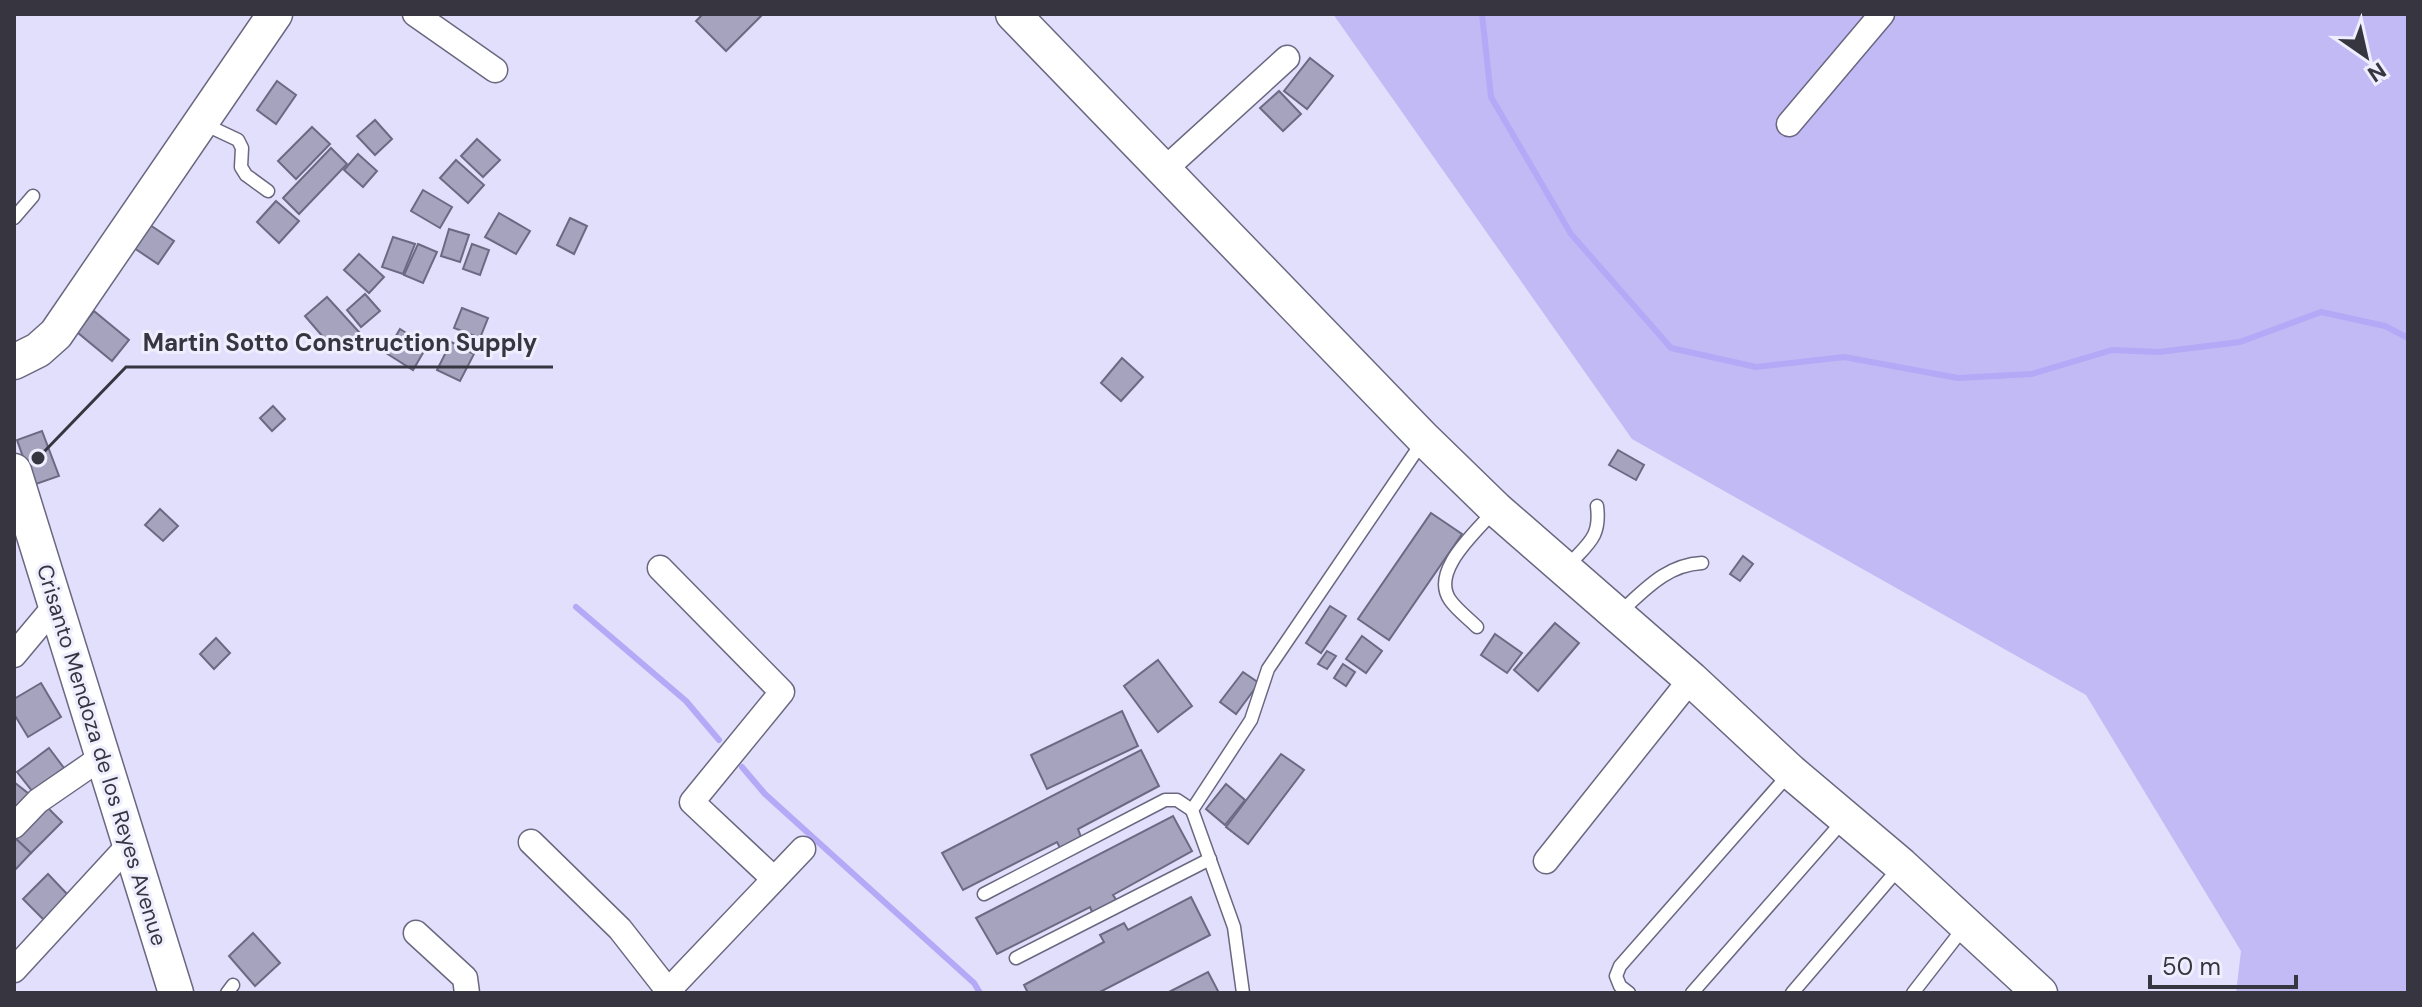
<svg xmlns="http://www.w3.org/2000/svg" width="2422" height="1007" viewBox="0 0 2422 1007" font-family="'DM Sans',sans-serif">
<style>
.green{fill:#c1baf5}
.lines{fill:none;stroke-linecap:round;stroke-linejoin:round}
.stream{stroke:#b3a9f7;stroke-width:6}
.building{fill:#a5a3bd;stroke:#6c6a83;stroke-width:2}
.lane-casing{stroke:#6a6780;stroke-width:15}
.street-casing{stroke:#6a6780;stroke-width:27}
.secondary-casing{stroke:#6a6780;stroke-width:37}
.lane{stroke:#fff;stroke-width:12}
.street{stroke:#fff;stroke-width:24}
.secondary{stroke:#fff;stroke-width:34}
.labels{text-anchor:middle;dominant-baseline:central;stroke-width:6;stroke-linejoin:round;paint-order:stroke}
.street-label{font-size:22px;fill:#363540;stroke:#efeeff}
.leader{fill:none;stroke:#363540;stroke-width:3}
.callout-dot{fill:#363540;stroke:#efeeff;stroke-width:3}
.callout-label{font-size:24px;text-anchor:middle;font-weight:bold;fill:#363540;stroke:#efeeff;stroke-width:6;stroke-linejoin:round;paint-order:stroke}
</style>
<rect width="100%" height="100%" fill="#e1dffb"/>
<path class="green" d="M1333,14H2408V993H2236L2241,951L2086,695L1632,439Z"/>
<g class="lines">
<g class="stream">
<path d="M1482,14L1491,97L1571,234L1671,348L1756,367L1844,357L1958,378L2032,374L2112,350L2159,352L2240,342L2321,312L2385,326L2408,338"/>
<path d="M576,607L686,701L719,740"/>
<path d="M742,767L765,794L974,983L980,993"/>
</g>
</g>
<g class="building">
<path d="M703,14H763L726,51L696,21Z"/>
<path d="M1310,58L1333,76L1307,109L1284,91Z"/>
<path d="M277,81L296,95L276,124L257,110Z"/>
<path d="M1279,91L1301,114L1283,131L1260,108Z"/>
<path d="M375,120L392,139L375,155L357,136Z"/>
<path d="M312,127L330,144L296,179L278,161Z"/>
<path d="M477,139L500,160L483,177L461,156Z"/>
<path d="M331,148L347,164L299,214L283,198Z"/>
<path d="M358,154L377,171L363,187L344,170Z"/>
<path d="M456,160L484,185L468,203L440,178Z"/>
<path d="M423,190L452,207L440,228L411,211Z"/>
<path d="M276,201L299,221L279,243L257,222Z"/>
<path d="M499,213L530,231L516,254L485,237Z"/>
<path d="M570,218L587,226L574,254L557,245Z"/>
<path d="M150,225L174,241L158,264L134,248Z"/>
<path d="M449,229L469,235L460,262L441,256Z"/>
<path d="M393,237L415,244L403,274L382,267Z"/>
<path d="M418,244L437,252L423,283L404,275Z"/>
<path d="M472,244L489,250L480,275L463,269Z"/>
<path d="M359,254L384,277L369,293L344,270Z"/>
<path d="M365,294L380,311L361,327L347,310Z"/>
<path d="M327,297L359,332L336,352L305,316Z"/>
<path d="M462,308L488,318L480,338L454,328Z"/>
<path d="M94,311L129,340L112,361L77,332Z"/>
<path d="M400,329L427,346L413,370L386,353Z"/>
<path d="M451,342L474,354L460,381L437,370Z"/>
<path d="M1122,358L1143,377L1121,401L1101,383Z"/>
<path d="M273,406L285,419L272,431L260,418Z"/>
<path d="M42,431L59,476L33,485L17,440Z"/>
<path d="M1618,450L1644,465L1636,480L1609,465Z"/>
<path d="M160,509L178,526L163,541L145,525Z"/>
<path d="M1431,513L1462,534L1389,640L1358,619Z"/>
<path d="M1743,556L1753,564L1740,581L1730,574Z"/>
<path d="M1330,606L1346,616L1321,653L1306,643Z"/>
<path d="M1555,623L1579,643L1538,691L1514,670Z"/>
<path d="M1495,634L1522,653L1507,673L1481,655Z"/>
<path d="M1362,636L1382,651L1366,673L1346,659Z"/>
<path d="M216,638L230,653L214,669L200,654Z"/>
<path d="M1327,651L1336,656L1327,669L1318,664Z"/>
<path d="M1158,660L1192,706L1158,732L1124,686Z"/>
<path d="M1343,664L1355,672L1346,686L1334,678Z"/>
<path d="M1243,672L1259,683L1236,714L1220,702Z"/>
<path d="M41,683L61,717L28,737L14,714V699Z"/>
<path d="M1122,711L1138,746L1047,789L1031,755Z"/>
<path d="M49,748L64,768L33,792L17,772Z"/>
<path d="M1141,750L1159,786L1078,829L1081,837L1060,848L1057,842L963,890L942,853Z"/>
<path d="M1281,754L1304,770L1248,844L1226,827Z"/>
<path d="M14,782L29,794L14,811Z"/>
<path d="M1226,784L1245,800L1225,825L1206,809Z"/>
<path d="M46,806L62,822L31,853L15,838Z"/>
<path d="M1173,816L1192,851L1113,895L1117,901L1093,914L1090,907L997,954L976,918Z"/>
<path d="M15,838L31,853L14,871V840Z"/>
<path d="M48,874L68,895L44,920L23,899Z"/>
<path d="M1191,897L1210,935L1098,993H1028L1024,985L1104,942L1100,935L1124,923L1128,930Z"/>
<path d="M253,933L280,963L255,986L229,956Z"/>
<path d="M1208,972L1219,993H1167Z"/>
</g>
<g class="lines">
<defs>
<g id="lane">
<path d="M204,124L238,140L242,148L241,167L246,175L268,191"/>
<path d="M14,218L33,196"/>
<path d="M1567,567C1588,543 1601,538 1597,506"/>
<path d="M1618,614C1644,591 1665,565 1702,563"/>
<path d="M1477,627C1468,618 1457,610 1450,600C1430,571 1476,532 1494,511"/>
<path d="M984,894L1165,800H1177L1192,810"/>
<path d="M1016,958L1210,859"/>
<path d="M227,993L233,985"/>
<path d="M1243,993L1234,927L1192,810L1251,720L1268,669L1423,441"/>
<path d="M1629,993L1620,986L1616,976L1620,966L1789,774"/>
<path d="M1692,993L1843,821"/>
<path d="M1792,993L1899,868"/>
<path d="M1913,993L1965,926"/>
</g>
<g id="street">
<path d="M415,14L495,70"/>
<path d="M1789,124L1882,14"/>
<path d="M1164,170L1287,58"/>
<path d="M660,568L782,692L692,802L774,879"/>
<path d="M14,655L55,606"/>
<path d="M14,826L38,801L102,757"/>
<path d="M531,842L620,929L670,993"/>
<path d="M1546,861L1691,679"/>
<path d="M416,933L465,978L467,993"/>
<path d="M14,970L130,844"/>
<path d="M666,993L803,849"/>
</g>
<g id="secondary">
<path d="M1013,14L1424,439L1496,509L1691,679L1791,772L1901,865L2040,993"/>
<path d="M14,362L38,350L56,334L275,14"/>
<path d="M14,471L176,993"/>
</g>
</defs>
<use href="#lane" class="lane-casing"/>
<use href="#street" class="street-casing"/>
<use href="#secondary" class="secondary-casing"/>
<use href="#lane" class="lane"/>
<use href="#street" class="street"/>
<use href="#secondary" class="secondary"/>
</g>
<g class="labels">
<g class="street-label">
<text transform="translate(102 755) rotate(73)">Crisanto Mendoza de los Reyes Avenue</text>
</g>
</g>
<path class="leader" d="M38 458L126 367H553"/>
<circle class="callout-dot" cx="38" cy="458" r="8"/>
<g class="callout-label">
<text x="340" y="351">Martin Sotto Construction Supply</text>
</g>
<rect width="2422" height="1007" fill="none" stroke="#363540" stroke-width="32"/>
<g transform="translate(2366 56) rotate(146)" stroke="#efeeff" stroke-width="6" paint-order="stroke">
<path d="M0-6L14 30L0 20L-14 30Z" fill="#363540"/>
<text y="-12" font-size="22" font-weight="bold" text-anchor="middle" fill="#363540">N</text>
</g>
<path d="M2150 975v12h146v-12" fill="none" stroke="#363540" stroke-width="4"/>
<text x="2162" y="975" font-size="24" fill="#363540" stroke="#efeeff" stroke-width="6" paint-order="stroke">50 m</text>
</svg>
